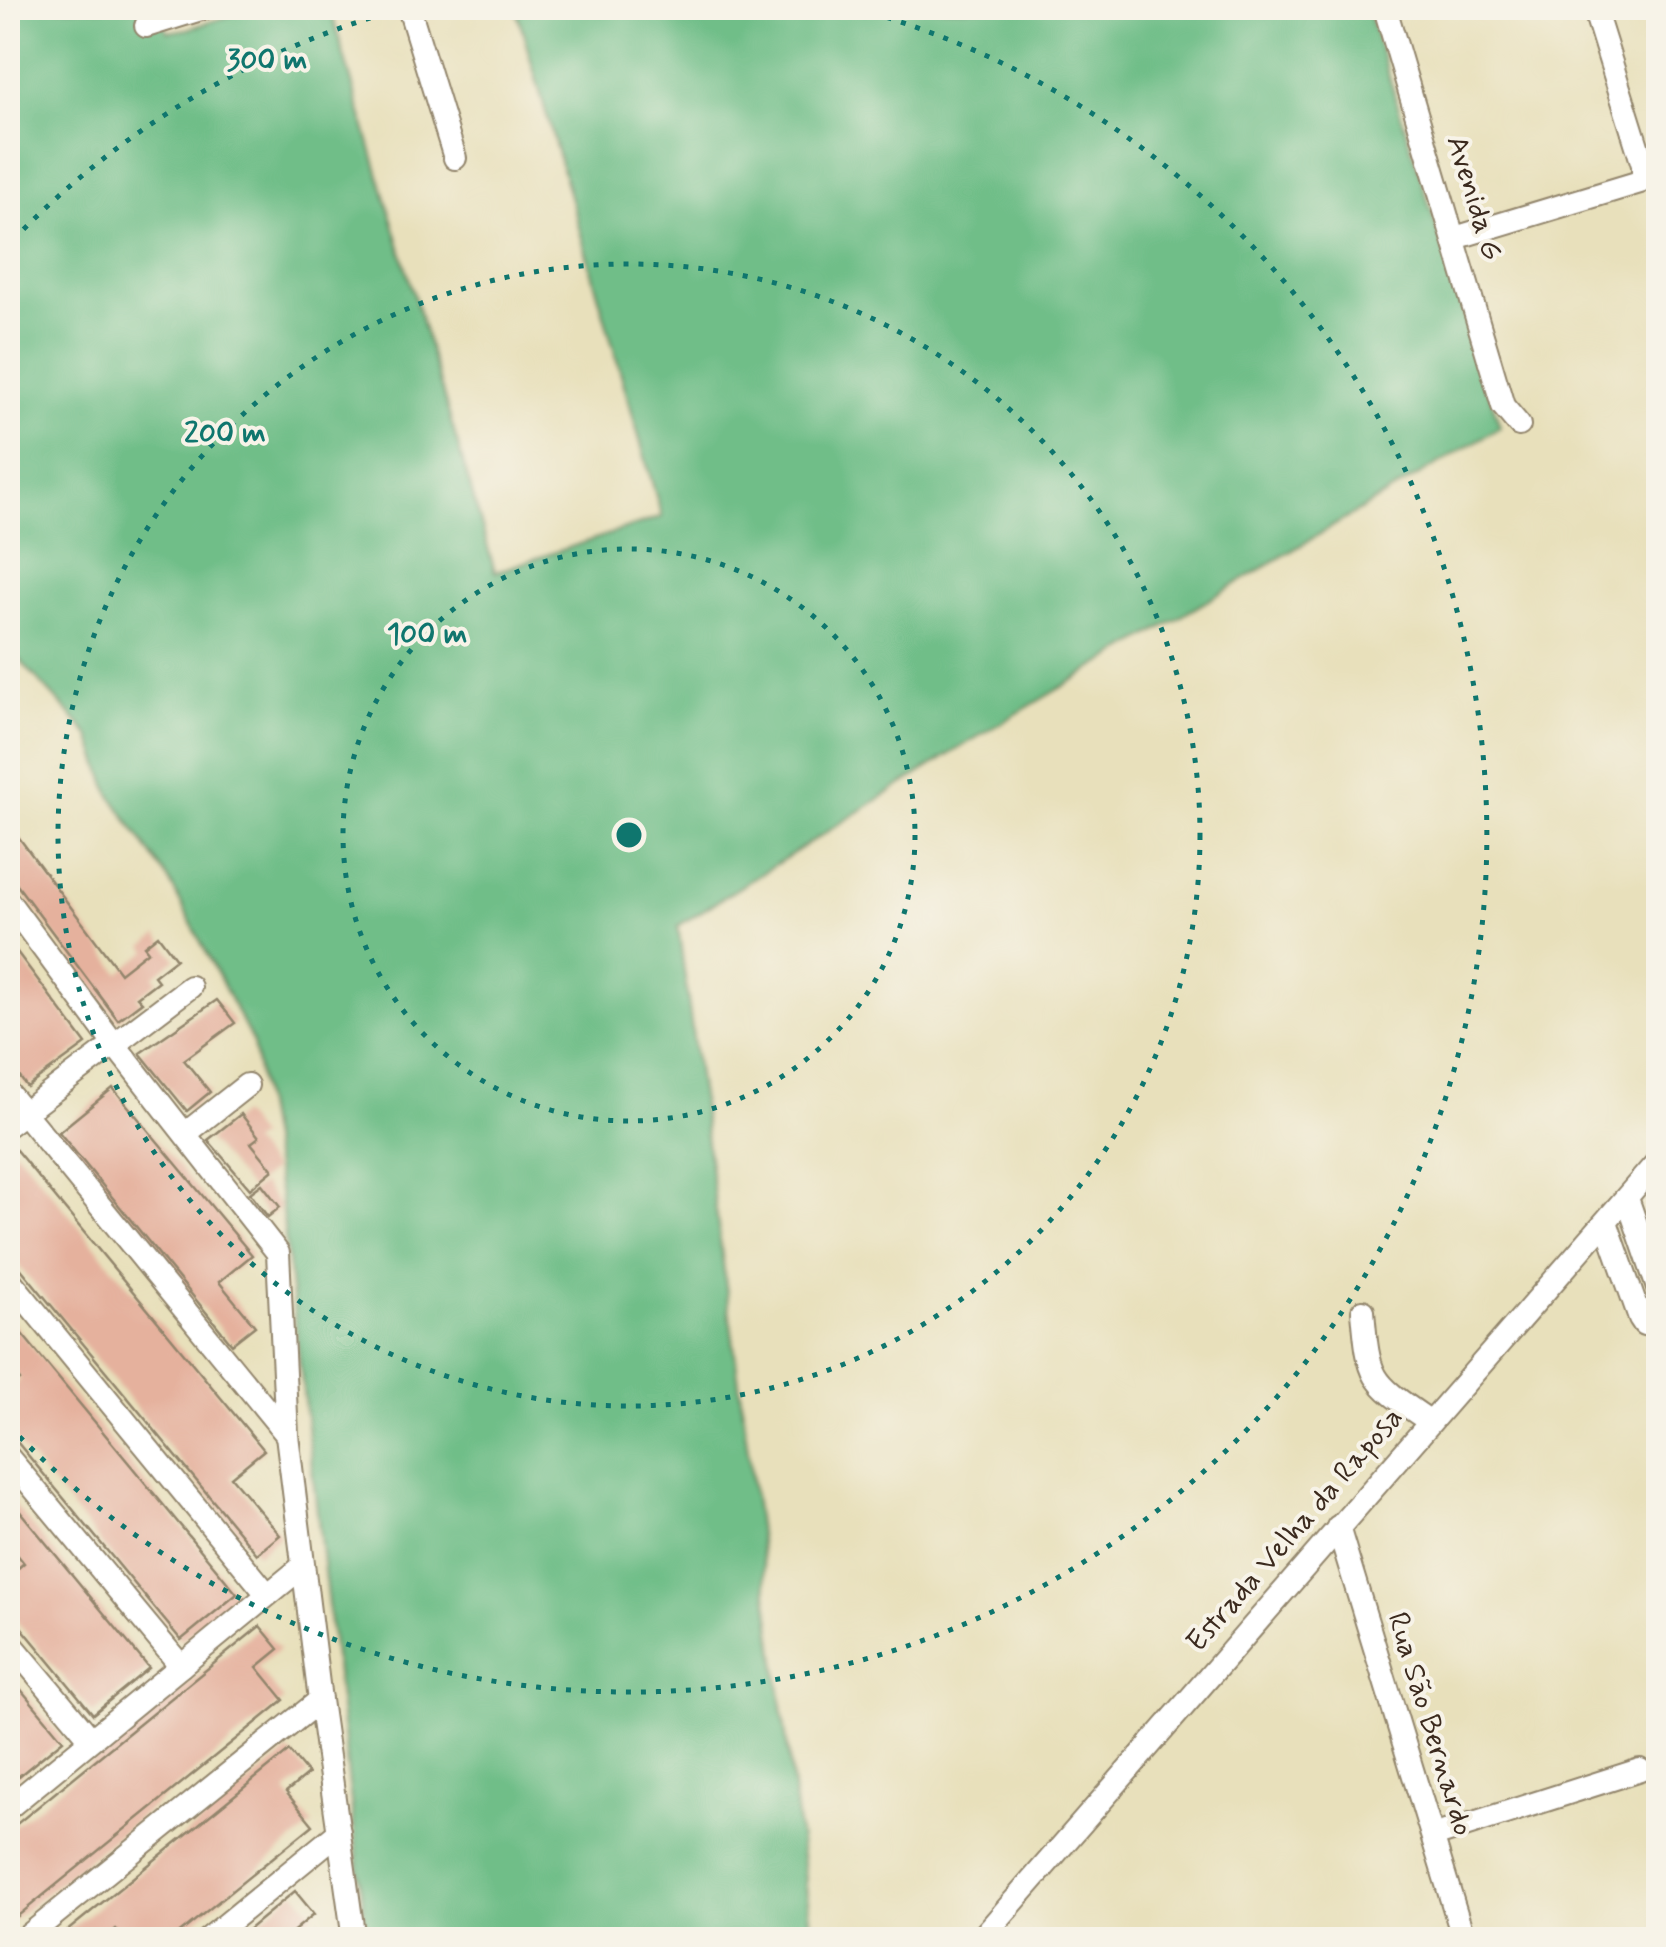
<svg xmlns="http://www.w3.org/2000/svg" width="1666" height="1947" viewBox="0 0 1666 1947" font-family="Mynerve,sans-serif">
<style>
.forest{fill:#70be88;stroke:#567453;stroke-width:2.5}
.building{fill:#e5b19d}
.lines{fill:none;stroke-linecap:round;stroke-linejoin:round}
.minor-casing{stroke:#92856c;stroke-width:26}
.minor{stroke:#fff;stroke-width:22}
.ring{fill:none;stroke:#0f766e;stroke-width:5;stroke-dasharray:5 10}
.labels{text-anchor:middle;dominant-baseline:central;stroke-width:8;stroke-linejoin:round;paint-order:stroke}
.street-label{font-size:30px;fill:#3b2a1e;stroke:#f7f3e8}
.centre{fill:#0f766e;stroke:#f7f3e8;stroke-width:5}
.ring-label{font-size:30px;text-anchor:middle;font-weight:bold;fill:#0f766e;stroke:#f7f3e8;stroke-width:8;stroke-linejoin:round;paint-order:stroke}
</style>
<rect width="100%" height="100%" fill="#f7f3e8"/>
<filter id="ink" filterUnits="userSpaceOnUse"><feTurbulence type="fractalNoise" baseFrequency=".01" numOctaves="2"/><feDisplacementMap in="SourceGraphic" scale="20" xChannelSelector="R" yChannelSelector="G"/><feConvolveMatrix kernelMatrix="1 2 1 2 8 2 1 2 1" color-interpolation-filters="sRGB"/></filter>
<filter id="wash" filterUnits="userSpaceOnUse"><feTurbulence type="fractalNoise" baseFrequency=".0048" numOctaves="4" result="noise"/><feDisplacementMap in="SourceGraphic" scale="40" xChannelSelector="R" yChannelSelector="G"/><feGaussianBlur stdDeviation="2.25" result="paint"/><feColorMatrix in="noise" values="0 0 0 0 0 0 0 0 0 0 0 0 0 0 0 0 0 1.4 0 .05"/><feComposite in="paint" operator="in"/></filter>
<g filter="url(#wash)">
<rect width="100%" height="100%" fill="#e8e0bb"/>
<path class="forest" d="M19,8H155L168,32L188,29L253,8H330L495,572L662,517L516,8H1367L1500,427L969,742L678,926L813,1939H367L281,1202L253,1043L170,882L110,794L90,736L8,647V28Z"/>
<g id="blocks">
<g class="building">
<path d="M8,823L120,973L148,951L144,946L158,935L176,959L154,976L158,981L137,997L142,1002L118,1020L8,873Z"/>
<path d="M8,940L86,1044L27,1087L8,1061Z"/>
<path d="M217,1000L235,1023L184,1060L210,1092L187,1111L140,1053Z"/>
<path d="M113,1088L252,1255L219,1282L255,1326L232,1344L59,1132Z"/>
<path d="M241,1114L259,1137L251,1143L273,1170L250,1189L208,1140Z"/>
<path d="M16,1150L264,1450L231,1477L280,1535L257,1554L8,1253V1157Z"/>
<path d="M262,1184L280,1207L268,1217L250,1193Z"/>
<path d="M8,1317L237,1594L181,1640L8,1431V1390L20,1380L8,1364Z"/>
<path d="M8,1497L149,1668L93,1714L8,1611V1577L24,1563L8,1543Z"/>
<path d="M260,1626L279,1649L257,1667L284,1700L8,1924V1831Z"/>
<path d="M8,1674L63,1740L8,1785Z"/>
<path d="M289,1751L308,1774L286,1792L313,1825L171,1940H125L116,1929L103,1940H56Z"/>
<path d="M295,1891L314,1914L283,1940H236Z"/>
</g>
</g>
</g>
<g filter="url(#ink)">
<use href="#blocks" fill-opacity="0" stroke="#92856c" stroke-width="2.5"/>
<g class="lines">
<defs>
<g id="minor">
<path d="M409,8L455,158"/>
<path d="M1385,8L1503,406L1519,425"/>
<path d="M146,26L204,8"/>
<path d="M1455,238L1640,182L1643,176V165L1594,8"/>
<path d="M8,901L114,1044L278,1253L287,1435L320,1700L354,1940"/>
<path d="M8,1093L287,1435"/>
<path d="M8,1125L190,987"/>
<path d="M185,1134L247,1085"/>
<path d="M1627,1198L1658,1288"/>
<path d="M1606,1222L1640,1318L1644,1324L1658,1327"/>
<path d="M8,1278L267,1594"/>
<path d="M1363,1311C1369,1382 1371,1381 1429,1421"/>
<path d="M8,1457L181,1666"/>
<path d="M1338,1527L1464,1940"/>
<path d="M8,1640L91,1739"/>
<path d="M8,1808L303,1566"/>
<path d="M1433,1836L1640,1770"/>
<path d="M23,1940L320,1700"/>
<path d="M207,1940L339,1832"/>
<path d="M980,1940L1658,1161"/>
</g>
</defs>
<use href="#minor" class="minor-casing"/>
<use href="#minor" class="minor"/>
</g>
</g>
<g class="ring">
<circle cx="629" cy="835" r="286"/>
<circle cx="629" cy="835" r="571"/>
<path d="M13 240A857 857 0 0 1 400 9M858 9A857 857 0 1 1 13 1430"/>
</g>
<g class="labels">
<g class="street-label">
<text transform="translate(1474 198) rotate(73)">Avenida G</text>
<text transform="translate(1295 1530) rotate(-49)">Estrada Velha da Raposa</text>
<text transform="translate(1430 1724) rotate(73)">Rua São Bernardo</text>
</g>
</g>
<circle cx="629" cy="835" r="15" class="centre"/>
<g class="ring-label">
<text x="267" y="69">300 m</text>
<text x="225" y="442">200 m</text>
<text x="427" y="643">100 m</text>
</g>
<rect width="1666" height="1947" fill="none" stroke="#f7f3e8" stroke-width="40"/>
</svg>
